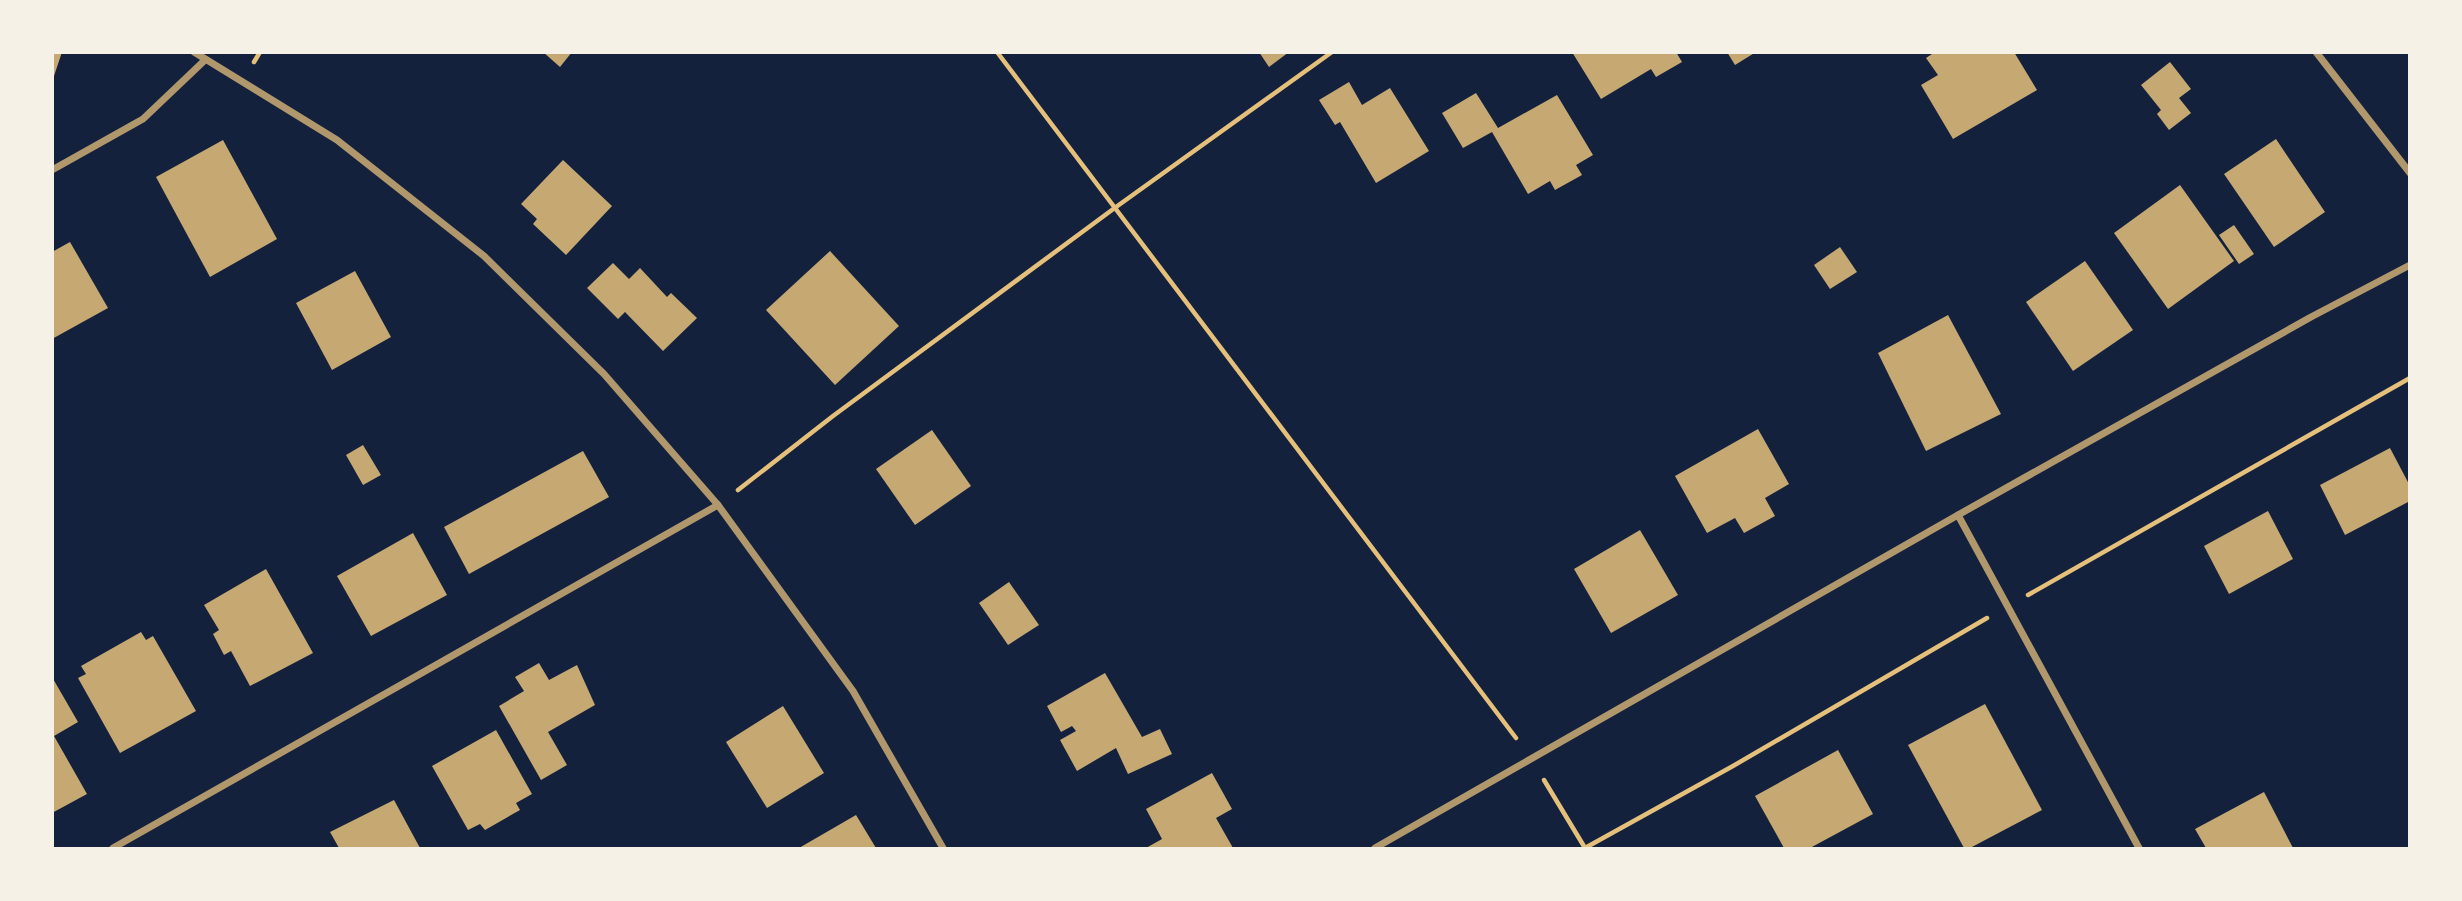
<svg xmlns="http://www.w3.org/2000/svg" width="2462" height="901" viewBox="0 0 2462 901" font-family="'Exo 2',sans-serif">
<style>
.building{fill:#c6a872}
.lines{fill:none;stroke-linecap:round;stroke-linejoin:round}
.path{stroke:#e5c07b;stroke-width:4.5}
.minor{stroke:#b1986c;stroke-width:7}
</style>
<rect width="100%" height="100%" fill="#14213d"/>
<g class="building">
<path d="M52,52H62L53,79H52Z"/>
<path d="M543,52H572L560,67Z"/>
<path d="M1259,52H1289L1269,67Z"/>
<path d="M1572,52H1676L1682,62L1656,77L1651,69L1601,99Z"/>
<path d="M1727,52H1756L1735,65Z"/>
<path d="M1935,52H2014L2037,90L1953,139L1921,85L1938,75L1926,58Z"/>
<path d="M2170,62L2191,89L2179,98L2191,113L2169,130L2157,114L2161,110L2141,85Z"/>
<path d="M1349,82L1362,105L1390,88L1429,151L1376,183L1340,122L1335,125L1319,100Z"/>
<path d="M1476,93L1498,128L1557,95L1593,155L1576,165L1582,175L1555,190L1550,181L1528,194L1492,132L1463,148L1442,113Z"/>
<path d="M2276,139L2325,212L2274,247L2224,174Z"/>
<path d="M223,140L277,239L210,277L156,177Z"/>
<path d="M563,160L612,206L566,255L533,224L537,219L521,204Z"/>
<path d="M2180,185L2234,261L2168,309L2114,233Z"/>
<path d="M2234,225L2254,254L2239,264L2219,235Z"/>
<path d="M70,242L108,308L52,339V252Z"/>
<path d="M1840,247L1857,272L1830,289L1814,265Z"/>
<path d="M830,251L899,326L835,385L766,310Z"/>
<path d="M2085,261L2133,330L2073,371L2026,302Z"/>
<path d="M613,263L629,279L640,268L667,297L671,293L697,318L663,351L625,312L618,319L587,288Z"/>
<path d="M355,271L391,337L332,370L296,303Z"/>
<path d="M1948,315L2001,414L1926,451L1878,353Z"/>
<path d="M1758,429L1789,484L1765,498L1775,516L1744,533L1735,518L1707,533L1675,476Z"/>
<path d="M932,430L971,486L915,525L876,469Z"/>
<path d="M363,445L381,475L363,485L346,455Z"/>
<path d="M2390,448L2410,486V501L2345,535L2320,485Z"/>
<path d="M583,451L609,497L469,574L444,527Z"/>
<path d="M2268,511L2293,559L2229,594L2204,546Z"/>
<path d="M1640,530L1678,595L1611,633L1574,569Z"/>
<path d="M413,533L447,595L371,636L337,576Z"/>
<path d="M266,569L313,653L250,686L231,651L224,655L213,634L219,630L204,605Z"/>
<path d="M1009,582L1039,625L1008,645L979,603Z"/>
<path d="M141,632L146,640L153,636L196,711L120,753L78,678L86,674L81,666Z"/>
<path d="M539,663L549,680L577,665L595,705L548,732L567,765L541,780L499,706L524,691L515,677Z"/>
<path d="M1105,673L1142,737L1160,729L1172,754L1128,774L1116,748L1077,771L1060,740L1076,731L1072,726L1061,732L1047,706Z"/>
<path d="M52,677L78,722L54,736L87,794L52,813Z"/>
<path d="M1985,704L2042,810L1970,848H1964L1908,745Z"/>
<path d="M783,706L824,773L767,808L726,742Z"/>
<path d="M496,730L532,794L516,803L520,810L485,830L480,824L468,830L432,766Z"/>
<path d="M1838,750L1873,814L1810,848H1784L1755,796Z"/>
<path d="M1212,773L1232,809L1216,818L1233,848H1146L1162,839L1146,809Z"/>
<path d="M2264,792L2293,848H2206L2195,829Z"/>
<path d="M394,800L420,848H339L330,832Z"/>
<path d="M856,815L876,848H799Z"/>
</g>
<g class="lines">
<g class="path">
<path d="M997,52L1516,738"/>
<path d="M254,62L260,52"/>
<path d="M738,490L833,416L1116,207L1332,52"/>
<path d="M2028,595L2410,378"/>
<path d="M1544,780L1585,848"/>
<path d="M1585,848L1733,766L1987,618"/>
</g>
<g class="minor">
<path d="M194,52L337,140L484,256L604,374L718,505L853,691L943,848"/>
<path d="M2316,52L2410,173"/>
<path d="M52,170L143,119L205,60"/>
<path d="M1958,515L2139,848"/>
<path d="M113,848L718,505"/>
<path d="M1375,848L1958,515L2311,317L2410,265"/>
</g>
</g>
<rect width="2462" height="901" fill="none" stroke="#f6f1e7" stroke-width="108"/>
</svg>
